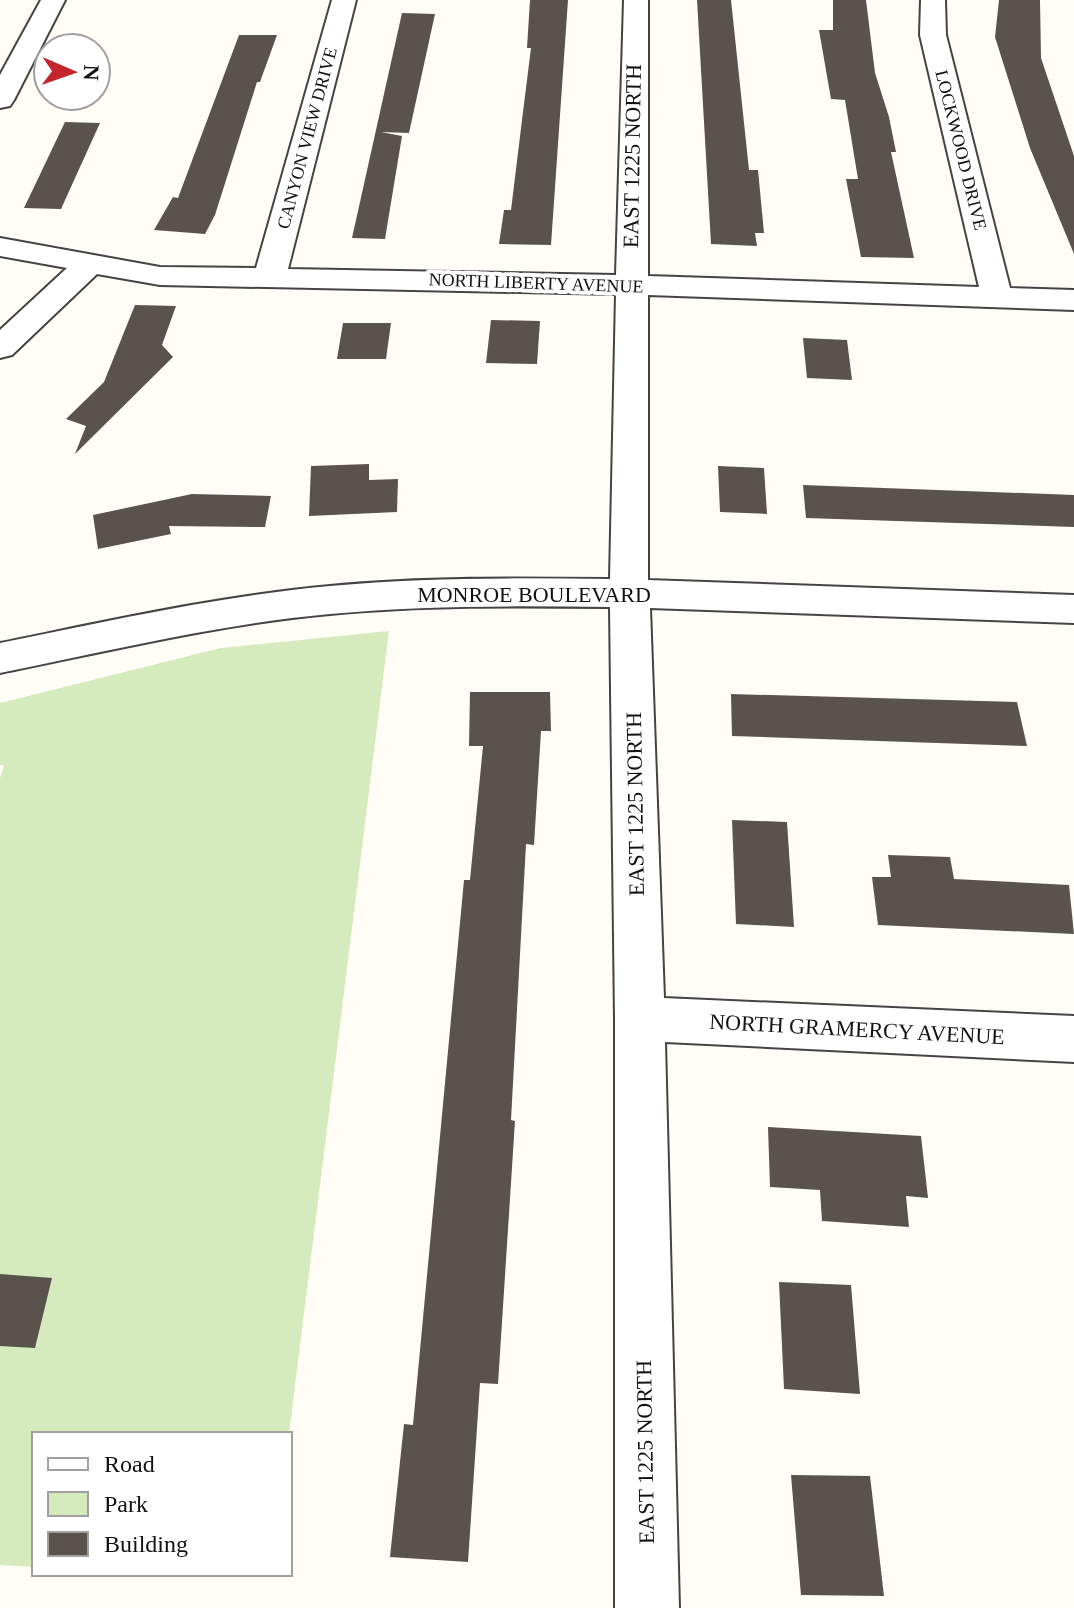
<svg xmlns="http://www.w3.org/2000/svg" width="1074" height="1608" viewBox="0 0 1074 1608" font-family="'Times New Roman',serif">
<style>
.green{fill:#d5ebbd}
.building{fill:#5a524d}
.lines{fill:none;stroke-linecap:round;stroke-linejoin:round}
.minor-casing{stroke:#444;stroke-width:4}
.minor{fill:#fff;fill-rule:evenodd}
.labels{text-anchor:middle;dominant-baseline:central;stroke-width:8;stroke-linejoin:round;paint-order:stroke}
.far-street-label{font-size:18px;fill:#111;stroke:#fff}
.street-label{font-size:22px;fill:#111;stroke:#fff}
</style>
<rect width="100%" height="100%" fill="#fffdf5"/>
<path class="green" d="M389,631L289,1434H34V1567L0,1565V778L4,766L0,765V703L221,648Z"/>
<g class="building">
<path d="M530,0H568L551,245L499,244L504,210H511L523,112L531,48H527Z"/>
<path d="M697,0H731L749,170H758L764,233H755L757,246L711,244Z"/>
<path d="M833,0H866L875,73L889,117L896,152H891L914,258L861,257L846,179H858L845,100L831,99L819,30H833Z"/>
<path d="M999,0H1040L1041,58L1074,156V254L1030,148L995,37Z"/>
<path d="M402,13L435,14L409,133L381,132L402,136L385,239L352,238Z"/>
<path d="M239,35H277L260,82H257L215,215L205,234L154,230L173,197L178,198Z"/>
<path d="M65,122L100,123L61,209L24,208Z"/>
<path d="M135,305L176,306L162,345L173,357L75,454L86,426L66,419L104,382Z"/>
<path d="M491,320L540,321L537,364L486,363Z"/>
<path d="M343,323H391L386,359H337Z"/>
<path d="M803,338L847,340L852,380L807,378Z"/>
<path d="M369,464V480L398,479L397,512L309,516L311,466Z"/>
<path d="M718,466L764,468L767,514L720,512Z"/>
<path d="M803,485L1074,495V527L806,518Z"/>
<path d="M192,494L271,496L265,527L169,526L171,534L98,549L93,515Z"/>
<path d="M470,692H550L551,731H541L534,845L526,844L511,1120L515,1121L498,1384L480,1383L468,1562L390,1557L404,1424L413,1425L464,880H470L483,746H469Z"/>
<path d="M731,694L1017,702L1027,746L732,736Z"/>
<path d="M732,820L787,822L794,927L736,924Z"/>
<path d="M888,855L950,857L954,879L1069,885L1074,934L878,925L872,877H891Z"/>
<path d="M768,1127L921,1136L928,1198L906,1196L909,1227L822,1221L820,1190L770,1187Z"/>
<path d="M0,1274L52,1278L35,1348L0,1346Z"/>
<path d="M779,1282L851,1285L860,1394L784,1389Z"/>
<path d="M791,1475L870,1476L884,1596L801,1595Z"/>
</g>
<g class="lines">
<defs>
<g id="minor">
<path d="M41,0H65L14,100L10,106L0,108V75Z"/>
<path d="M332,0H356L288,269L616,275L624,0H648V276L979,287L920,35L921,0H945L946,35L1010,288L1074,290V310L648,295V580L1074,595V623L650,608L664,998L1074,1016V1062L665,1042L679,1608H615V1019L610,607C516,606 424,605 330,614C219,624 109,651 0,673V643C109,621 219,596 330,586C423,577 516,578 610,579L616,294L160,285L97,274L12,355L0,358V330L67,268L0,256V238L160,267L256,268Z"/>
</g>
</defs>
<use href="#minor" class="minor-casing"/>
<use href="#minor" class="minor"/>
</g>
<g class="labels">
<g class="far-street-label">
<text transform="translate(307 138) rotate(-75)">CANYON VIEW DRIVE</text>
<text transform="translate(961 150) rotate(76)">LOCKWOOD DRIVE</text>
<text transform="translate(536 283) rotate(2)">NORTH LIBERTY AVENUE</text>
</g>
<g class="street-label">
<text transform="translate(632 156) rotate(-89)">EAST 1225 NORTH</text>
<text x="534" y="594">MONROE BOULEVARD</text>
<text transform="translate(635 804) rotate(-91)">EAST 1225 NORTH</text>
<text transform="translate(857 1029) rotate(3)">NORTH GRAMERCY AVENUE</text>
<text transform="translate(645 1452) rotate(-91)">EAST 1225 NORTH</text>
</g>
</g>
<rect x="32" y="1432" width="260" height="144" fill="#ffffff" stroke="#a0a0a0" stroke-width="2"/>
<rect x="48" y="1458" width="40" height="12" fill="#ffffff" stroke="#a0a0a0" stroke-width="2"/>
<text x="104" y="1472" font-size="24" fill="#111111">Road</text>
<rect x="48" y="1492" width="40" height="24" fill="#d5ebbd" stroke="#a0a0a0" stroke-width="2"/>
<text x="104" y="1512" font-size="24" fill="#111111">Park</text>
<rect x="48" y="1532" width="40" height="24" fill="#5a524d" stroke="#a0a0a0" stroke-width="2"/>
<text x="104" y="1552" font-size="24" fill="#111111">Building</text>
<g transform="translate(72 72) rotate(92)"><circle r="38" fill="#ffffff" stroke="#a0a0a0" stroke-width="2"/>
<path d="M0-6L14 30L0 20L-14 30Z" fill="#c4262e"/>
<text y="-12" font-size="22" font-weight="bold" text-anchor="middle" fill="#111111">N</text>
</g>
</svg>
